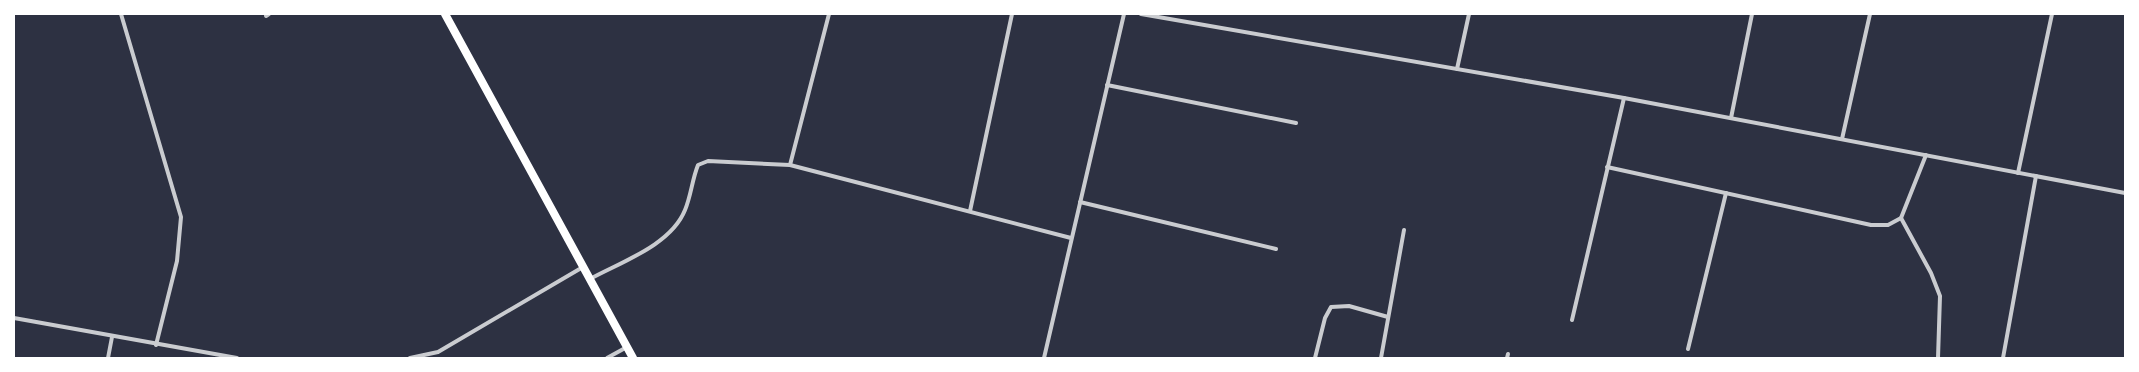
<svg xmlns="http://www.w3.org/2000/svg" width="2139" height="372" viewBox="0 0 2139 372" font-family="'Nunito Sans',sans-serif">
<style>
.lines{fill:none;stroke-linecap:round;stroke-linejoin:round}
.minor{stroke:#caccd0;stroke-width:4}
.secondary{stroke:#fff;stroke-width:8}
</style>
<rect width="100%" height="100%" fill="#2d3142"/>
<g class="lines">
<g class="minor">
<path d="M121,14L181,217L177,261L156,345"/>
<path d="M1141,14L1624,98L2125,193"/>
<path d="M266,16L269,14"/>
<path d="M1457,69L1469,14"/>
<path d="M1107,85L1296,123"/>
<path d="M1731,118L1752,14"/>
<path d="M1842,139L1870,14"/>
<path d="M790,165L829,14"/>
<path d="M1607,167L1871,225H1888L1901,218L1926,155"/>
<path d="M2018,173L2052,14"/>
<path d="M1080,202L1276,249"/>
<path d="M970,211L1012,14"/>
<path d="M1901,218L1931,273L1940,296L1938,358"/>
<path d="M590,279C621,262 671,245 685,210C691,196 692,180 698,165L708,161L790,165L1071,238"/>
<path d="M14,318L237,358"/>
<path d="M1572,320L1624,98"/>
<path d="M1688,349L1726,193"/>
<path d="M108,358L112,337"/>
<path d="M410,358L438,352L583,267"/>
<path d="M607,358L627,347"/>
<path d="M1044,358L1124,14"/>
<path d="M1315,358L1325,318L1331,307L1349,306L1388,317"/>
<path d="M1381,358L1404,230"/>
<path d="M1507,358L1508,354"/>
<path d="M2003,358L2036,176"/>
</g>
<path class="secondary" d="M445,14L633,358"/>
</g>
<rect width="2139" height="372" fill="none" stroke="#ffffff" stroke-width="30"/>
</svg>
